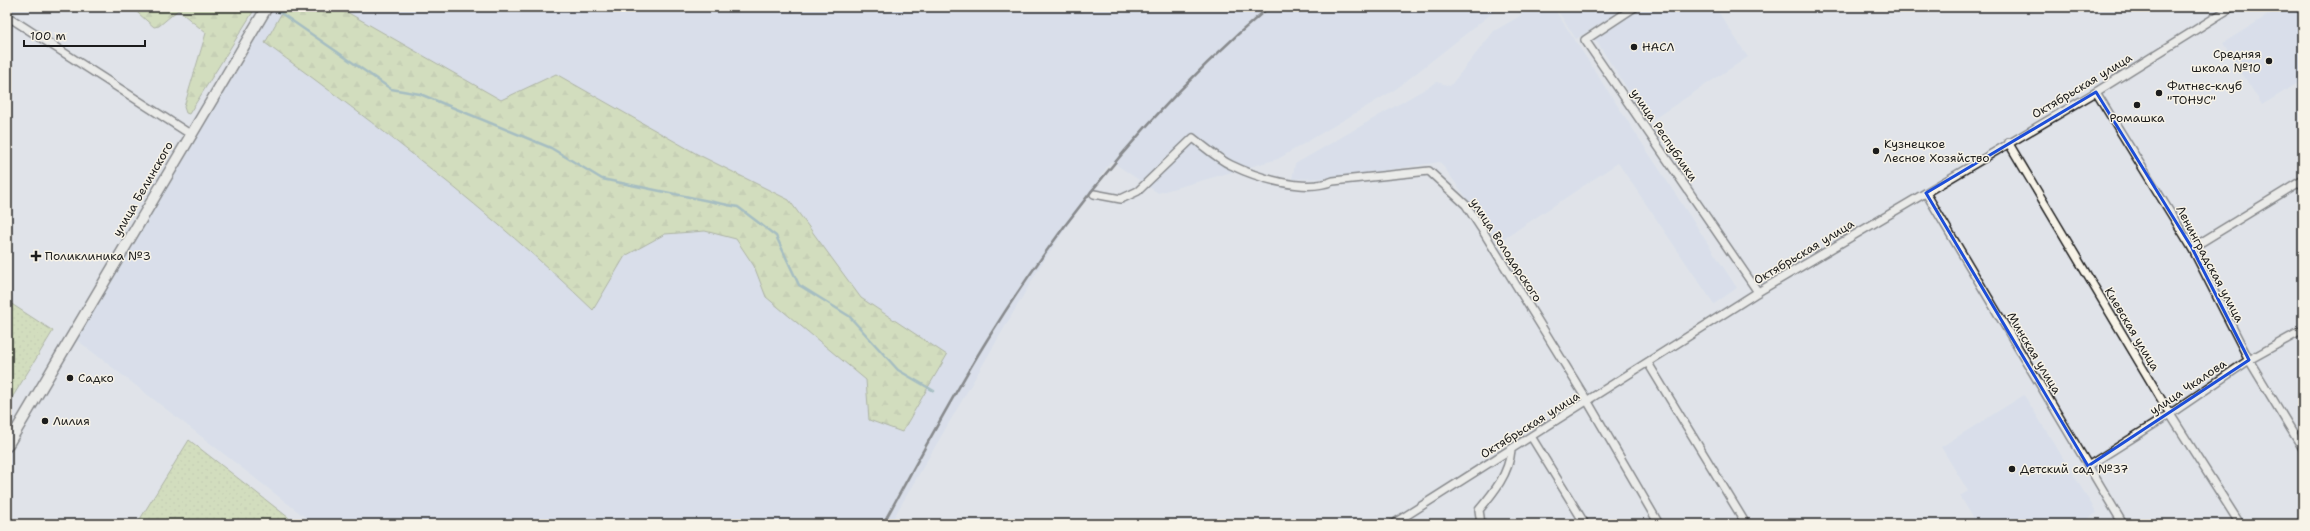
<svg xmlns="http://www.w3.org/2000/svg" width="2310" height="531" viewBox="0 0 2310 531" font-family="'Shantell Sans',sans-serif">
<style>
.built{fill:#d0d8ea}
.grass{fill:url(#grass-dots);stroke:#6f7853}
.forest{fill:url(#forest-firs);stroke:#6f7853}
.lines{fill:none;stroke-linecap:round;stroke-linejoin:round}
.stream{stroke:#5e8f92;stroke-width:2.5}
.street-casing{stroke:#1c1c1c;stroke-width:10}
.secondary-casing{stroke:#1c1c1c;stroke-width:13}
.street{stroke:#f7f3e8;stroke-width:7}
.secondary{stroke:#f7f3e8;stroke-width:10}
.rail{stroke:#1c1c1c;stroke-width:2.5}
.marked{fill:none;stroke:#1d4ed8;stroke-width:3;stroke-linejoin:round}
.poi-dot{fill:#1c1c1c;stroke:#f7f3e8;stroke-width:1.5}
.labels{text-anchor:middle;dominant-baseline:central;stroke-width:3;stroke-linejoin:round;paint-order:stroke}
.poi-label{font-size:12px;fill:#1c1c1c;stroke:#f7f3e8;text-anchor:start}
.street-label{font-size:12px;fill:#1c1c1c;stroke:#f7f3e8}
</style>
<defs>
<pattern id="grass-dots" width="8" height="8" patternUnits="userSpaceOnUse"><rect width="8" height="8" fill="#c2d58a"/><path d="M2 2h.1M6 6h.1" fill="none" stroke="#a6b676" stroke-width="1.8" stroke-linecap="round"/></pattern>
<pattern id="forest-firs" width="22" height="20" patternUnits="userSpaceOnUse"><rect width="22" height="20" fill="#c2d58a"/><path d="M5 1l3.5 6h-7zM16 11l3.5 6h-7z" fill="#a6b676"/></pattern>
</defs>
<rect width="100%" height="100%" fill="#e0e3e9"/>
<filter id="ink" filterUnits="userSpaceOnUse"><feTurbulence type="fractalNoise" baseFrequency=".025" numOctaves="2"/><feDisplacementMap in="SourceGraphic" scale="8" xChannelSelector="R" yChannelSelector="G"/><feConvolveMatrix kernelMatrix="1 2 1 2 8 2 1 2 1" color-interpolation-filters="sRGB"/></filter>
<g filter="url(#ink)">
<g class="built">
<path d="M275,7H1500L1396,89L1278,159L1158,193L1111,161L1041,265L890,524H314L77,340Z"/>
<path d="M1526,7H1553L1737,288L1714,304L1618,163L1499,242L1440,162L1333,178L1292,179L1295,164L1437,82L1450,86L1494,31L1520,16Z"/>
<path d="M1555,7H1626L1576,39Z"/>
<path d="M1643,7H1715L1748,57L1649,122L1595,39Z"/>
<path d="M2281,7H2303V80L2262,105L2223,43Z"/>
<path d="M2024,395L2097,513L2079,524H1977L1960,496L1968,491L1941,447Z"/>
</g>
<g class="grass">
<path d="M7,301L53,331L7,406Z"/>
<path d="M189,440L289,518L285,524H137Z"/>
</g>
<g class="forest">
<path d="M131,7H256L189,114L186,113L184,107L206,33L178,10L159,26L154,27Z"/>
<path d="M285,7H338L501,100L556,74L697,154L789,200L861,298L947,355L902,432L869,420L866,380L766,297L754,266L736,239L705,231L665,234L625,256L593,310C490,211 380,127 265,43Z"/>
</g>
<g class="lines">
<path class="stream" d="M272,7L391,89L420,94L551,148L602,179L738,207L776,236L799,285L849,316L898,370L934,391"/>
<defs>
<g id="street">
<path d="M1635,7L1585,40L1758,292"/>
<path d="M7,16L190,134"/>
<path d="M2096,92L2192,248L2249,360L2303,449"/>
<path d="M2008,142L2170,414L2240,524"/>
<path d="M1926,193L2123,524"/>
<path d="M1094,194L1121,199L1138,191L1193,138C1205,147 1218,159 1231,165C1258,178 1305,193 1333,181L1429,171L1466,205L1481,228L1588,402L1659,524"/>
<path d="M2192,248L2303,180"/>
<path d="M1648,363L1746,524"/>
<path d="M1532,438L1585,524"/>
<path d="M2088,466L2170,414L2249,360L2303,330"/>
<path d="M1393,524L1758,292L2096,92L2232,7"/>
<path d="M1481,524L1479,510C1494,492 1509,474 1511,450"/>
</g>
<path id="secondary" d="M7,446L267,7"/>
</defs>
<use href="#street" class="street-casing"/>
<use href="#secondary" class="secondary-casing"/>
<use href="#street" class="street"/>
<use href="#secondary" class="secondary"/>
<path class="rail" d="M883,524C917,462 950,400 987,340C1064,216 1158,101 1269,7"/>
</g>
</g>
<path d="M0 0H2310V531H0ZM2096,92L2192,248L2249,360L2088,466L1926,193Z" fill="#e0e3e9" fill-opacity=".55" fill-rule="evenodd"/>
<path class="marked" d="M2096,92L2192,248L2249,360L2088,466L1926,193Z"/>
<g class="poi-dot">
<circle cx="1634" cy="47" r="4"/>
<circle cx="2269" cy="61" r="4"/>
<circle cx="2159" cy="93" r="4"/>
<circle cx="2137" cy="105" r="4"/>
<circle cx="1876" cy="151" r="4"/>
<path d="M34 250h4v4h4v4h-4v4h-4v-4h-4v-4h4z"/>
<circle cx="70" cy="378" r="4"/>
<circle cx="45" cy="421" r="4"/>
<circle cx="2012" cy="469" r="4"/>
</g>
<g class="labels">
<g class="poi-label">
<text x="1642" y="47">НАСЛ</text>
<text x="2261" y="54" text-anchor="end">Средняя<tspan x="2261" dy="14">школа №10</tspan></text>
<text x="2167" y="86">Фитнес-клуб<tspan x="2167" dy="14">"ТОНУС"</tspan></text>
<text x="2137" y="118" text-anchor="middle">Ромашка</text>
<text x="1884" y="144">Кузнецкое<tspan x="1884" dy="14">Лесное Хозяйство</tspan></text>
<text x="45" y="256">Поликлиника №3</text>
<text x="78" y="378">Садко</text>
<text x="53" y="421">Лилия</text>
<text x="2020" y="469">Детский сад №37</text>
</g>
<g class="street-label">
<text transform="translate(2082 86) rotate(-31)">Октябрьская улица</text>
<text transform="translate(1664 135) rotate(56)">улица Республики</text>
<text transform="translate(143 189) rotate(-60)">улица Белинского</text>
<text transform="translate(1506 250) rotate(57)">улица Володарского</text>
<text transform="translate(1804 252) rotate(-31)">Октябрьская улица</text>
<text transform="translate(2210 264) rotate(62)">Ленинградская улица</text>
<text transform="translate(2132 329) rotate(59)">Киевская улица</text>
<text transform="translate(2034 353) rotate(59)">Минская улица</text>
<text transform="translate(2188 387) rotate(-34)">улица Чкалова</text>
<text transform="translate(1530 425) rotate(-32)">Октябрьская улица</text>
</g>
</g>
<rect width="2310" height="531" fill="none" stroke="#f7f3e8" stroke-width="24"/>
<rect x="12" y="12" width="2286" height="507" fill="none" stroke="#1c1c1c" stroke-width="1.5" filter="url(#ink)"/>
<path d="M24 40v6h121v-6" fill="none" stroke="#1c1c1c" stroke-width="2"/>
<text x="30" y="40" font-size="12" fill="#1c1c1c" stroke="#f7f3e8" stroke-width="3" paint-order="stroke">100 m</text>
</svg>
